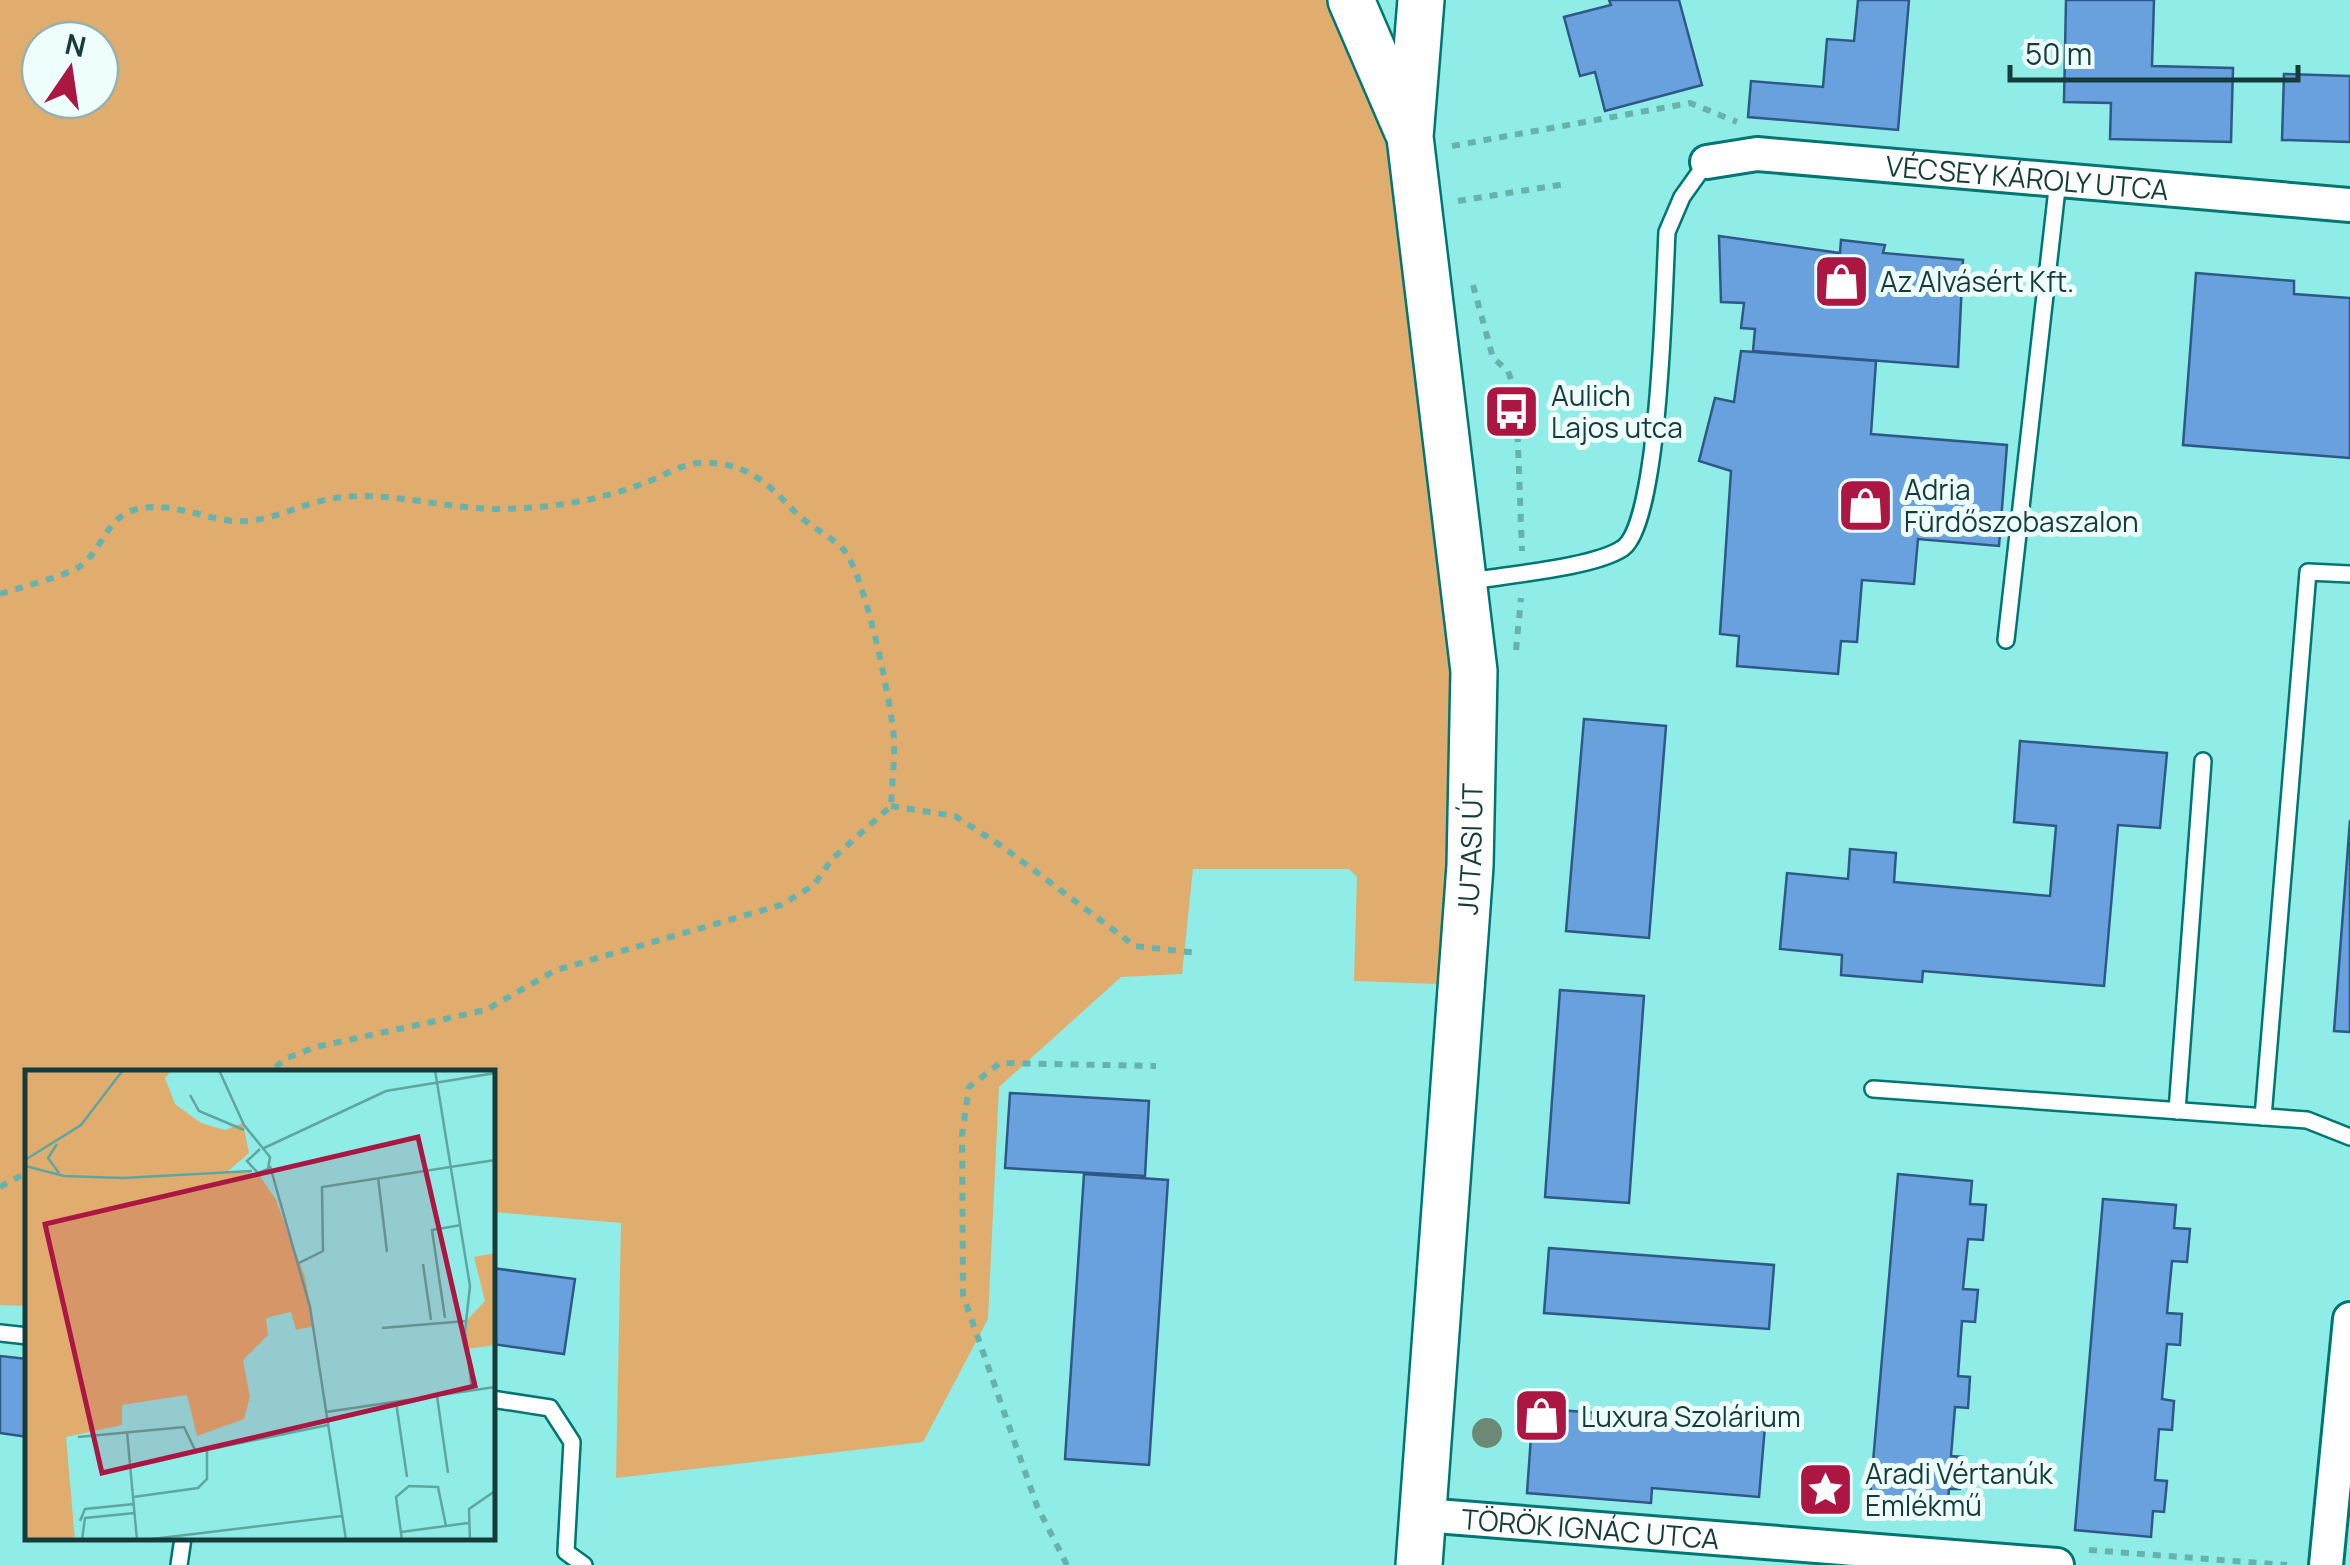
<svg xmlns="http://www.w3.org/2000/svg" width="2350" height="1565" viewBox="0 0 2350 1565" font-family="Manrope,sans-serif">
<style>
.green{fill:#e0ad6f;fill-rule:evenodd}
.building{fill:#68a1de;stroke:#2e5986;stroke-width:2.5}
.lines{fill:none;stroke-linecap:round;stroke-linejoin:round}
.lane-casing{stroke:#007673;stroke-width:20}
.street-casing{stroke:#007673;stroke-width:38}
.secondary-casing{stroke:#007673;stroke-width:50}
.path{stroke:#68b2ae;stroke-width:6;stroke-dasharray:8 8;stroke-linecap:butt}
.lane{stroke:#fff;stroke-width:15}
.street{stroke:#fff;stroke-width:32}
.secondary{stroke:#fff;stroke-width:45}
.tree{fill:#6c8976}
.labels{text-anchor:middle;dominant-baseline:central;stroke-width:10;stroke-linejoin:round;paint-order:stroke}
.street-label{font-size:28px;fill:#153c3a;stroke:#edfefd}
.poi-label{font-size:28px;fill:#153c3a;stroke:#edfefd;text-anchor:start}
.inset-road{fill:none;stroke:#5fa6a2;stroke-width:2.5}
.view{fill:#ab1643;fill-opacity:0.15;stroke:#ab1643;stroke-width:5}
.inset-edge{fill:none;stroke:#153c3a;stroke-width:5}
</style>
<rect width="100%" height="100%" fill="#90ece7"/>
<path class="green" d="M0,0H1345L1418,175L1442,357L1466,985L1354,981L1357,877L1349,869H1193L1182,974L1121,977L999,1087L988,1319L923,1442L616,1478L621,1223L493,1212L492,1072H28L27,1306L0,1305ZM40,40H100V100H40Z"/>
<g class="building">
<path d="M1609,0H1679L1702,85L1605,111L1595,72L1580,76L1564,17L1611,5Z"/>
<path d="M1858,0H1909L1898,130L1748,117L1751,81L1823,87L1827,39L1854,41Z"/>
<path d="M2066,0H2154L2152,66L2233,68L2231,142L2110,139L2111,103L2064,102Z"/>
<path d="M2284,74L2350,76V142L2282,140Z"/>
<path d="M1719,236L1840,253L1841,240L1885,245L1883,253L1963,260L1958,367L1753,351L1755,329L1741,328L1744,303L1721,302Z"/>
<path d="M2196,273L2294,281V294L2350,298V458L2183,445Z"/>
<path d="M1741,351L1876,361L1871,434L2007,445L1999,546L1918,539L1914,584L1862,580L1857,642L1841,641L1838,674L1737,666L1739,636L1720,634L1731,471L1699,461L1715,398L1734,402Z"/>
<path d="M1584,719L1666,726L1649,938L1566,931Z"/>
<path d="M2020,741L2167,753L2160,828L2118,825L2104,986L1923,971L1922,982L1841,975L1842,955L1780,949L1787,873L1848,879L1850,849L1896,853L1894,882L2050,896L2056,826L2014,822Z"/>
<path d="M2350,820V1032L2334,1031Z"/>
<path d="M1560,990L1644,996L1629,1203L1545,1197Z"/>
<path d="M1010,1093L1149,1101L1145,1176L1005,1168Z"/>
<path d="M1084,1174L1168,1180L1149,1465L1065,1459Z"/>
<path d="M1898,1174L1972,1181L1970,1204L1986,1205L1983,1240L1968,1239L1963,1289L1978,1290L1975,1322L1962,1321L1958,1376L1970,1377L1968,1408L1955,1407L1951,1456L1963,1457L1960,1489H1949L1947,1515L1869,1508Z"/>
<path d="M2103,1199L2176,1205L2174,1228L2190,1229L2187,1262L2172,1261L2167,1313L2182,1314L2180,1345L2167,1344L2162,1399L2174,1401L2172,1430L2159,1429L2155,1480L2167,1481L2164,1512L2153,1511L2151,1537L2075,1530Z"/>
<path d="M1549,1248L1774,1265L1769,1329L1544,1313Z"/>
<path d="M492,1268L575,1279L564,1354L492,1344Z"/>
<path d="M0,1356L28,1359V1437L0,1433Z"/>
<path d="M1533,1408L1765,1426L1759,1497L1652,1488L1651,1503L1527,1493Z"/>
</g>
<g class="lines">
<defs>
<g id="lane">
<path d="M1465,582C1503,575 1594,568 1623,548C1660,521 1664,286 1667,232L1682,197L1707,162"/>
<path d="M2006,640L2058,180"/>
<path d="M1873,1089L2307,1120L2350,1137"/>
<path d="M2177,1111L2203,761"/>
<path d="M2263,1117L2308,572L2350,574"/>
<path d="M0,1333L28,1336"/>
<path d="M492,1399L550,1408L572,1442L566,1552L584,1565"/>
<path d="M179,1565L183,1538"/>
</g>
<g id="street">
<path id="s1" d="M1707,162L1757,154L2350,205"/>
<path id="s2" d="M1423,1515L2057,1565"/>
<path d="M2326,1565L2350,1319"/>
</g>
<g id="secondary">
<path d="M1351,0L1407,130"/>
<path id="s3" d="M1419,1565L1470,866L1474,671L1410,137L1421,0"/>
</g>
</defs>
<use href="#lane" class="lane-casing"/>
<use href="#street" class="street-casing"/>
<use href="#secondary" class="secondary-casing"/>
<g class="path">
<path d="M1452,146L1690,103L1737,122"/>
<path d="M1458,201L1565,184"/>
<path d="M1473,285L1493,358L1508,371L1516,393L1522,551"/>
<path d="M0,594C18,588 65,576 79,567C106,548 105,513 143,508C173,503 203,518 233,521C272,524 305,500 343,497C393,492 444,508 494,509C545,509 594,502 642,484C660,478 680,464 699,463C744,461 766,481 795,512C809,526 829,535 843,549C865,573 891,702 894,738C895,760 892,784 891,806L832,859L814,885L781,905L556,970L486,1010L316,1047L287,1058L269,1072"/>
<path d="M1516,650L1521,598"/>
<path d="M891,806L955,816L1003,847L1135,946L1198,953"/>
<path d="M0,1187L28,1172"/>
<path d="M2089,1550L2287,1565"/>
<path d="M1067,1565L1037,1506L963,1295L962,1135L969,1087L1000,1063L1156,1066"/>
</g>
<use href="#lane" class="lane"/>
<use href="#street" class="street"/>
<use href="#secondary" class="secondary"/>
</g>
<circle class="tree" cx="1487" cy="1433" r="15"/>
<defs>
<symbol id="shop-square" viewBox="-11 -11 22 22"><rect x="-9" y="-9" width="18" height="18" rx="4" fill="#ab1643" stroke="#edfefd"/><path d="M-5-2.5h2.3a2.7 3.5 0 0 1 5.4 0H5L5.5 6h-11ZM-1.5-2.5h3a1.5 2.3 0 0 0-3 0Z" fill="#fff"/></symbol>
<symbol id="bus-square" viewBox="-11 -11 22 22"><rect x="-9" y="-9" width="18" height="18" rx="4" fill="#ab1643" stroke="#edfefd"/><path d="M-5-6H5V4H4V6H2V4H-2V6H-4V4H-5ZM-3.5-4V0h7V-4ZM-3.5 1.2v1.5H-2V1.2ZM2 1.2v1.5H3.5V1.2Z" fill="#fff"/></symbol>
<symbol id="sight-square" viewBox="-11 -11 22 22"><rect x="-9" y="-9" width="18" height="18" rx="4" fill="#ab1643" stroke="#edfefd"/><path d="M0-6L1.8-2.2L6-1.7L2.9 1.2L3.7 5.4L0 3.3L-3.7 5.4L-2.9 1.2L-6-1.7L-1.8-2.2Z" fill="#fff"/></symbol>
</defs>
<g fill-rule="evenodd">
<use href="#shop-square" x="1810" y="250" width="63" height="63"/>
<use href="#bus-square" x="1480" y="380" width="63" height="63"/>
<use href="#shop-square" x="1834" y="474" width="63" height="63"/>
<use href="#shop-square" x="1510" y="1384" width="63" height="63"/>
<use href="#sight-square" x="1794" y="1458" width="63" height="63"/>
</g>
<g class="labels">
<g class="street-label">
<text stroke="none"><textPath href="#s1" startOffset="322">VÉCSEY KÁROLY UTCA</textPath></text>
<text stroke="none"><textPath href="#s3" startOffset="718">JUTASI ÚT</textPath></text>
<text stroke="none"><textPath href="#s2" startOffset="168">TÖRÖK IGNÁC UTCA</textPath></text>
</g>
<g class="poi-label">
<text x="1880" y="281">Az Alvásért Kft.</text>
<text x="1551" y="395">Aulich<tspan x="1551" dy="32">Lajos utca</tspan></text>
<text x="1904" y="489">Adria<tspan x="1904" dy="32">Fürdőszobaszalon</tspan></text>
<text x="1581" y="1416">Luxura Szolárium</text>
<text x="1865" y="1473">Aradi Vértanúk<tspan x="1865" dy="32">Emlékmű</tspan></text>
</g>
</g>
<g transform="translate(25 1070)">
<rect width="470" height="470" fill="#90ece7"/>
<path d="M0,0H147L140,8L150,34L176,53L200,60L218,53L224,83L202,102L233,103L251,130L280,207L289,256L271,260L266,242L241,248L243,265L218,290L225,327L219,349L172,366L162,325L97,335V355L41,367L50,470H0ZM470,183V275L442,279L441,251L460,231L449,187Z" fill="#e0ad6f"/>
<path class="inset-road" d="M194,0L219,55L245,87L243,99L233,103L222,91L235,79M410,0L445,216L440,261L447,320M165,25L174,41L219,60M32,74L23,88L34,103M237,79L361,21L470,3M0,90L56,55L98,0M0,96L39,106L98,108L227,101M245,96L285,237L321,470M353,107L362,182M274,193L298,181L297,117L470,90M398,194L406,250M420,248L407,160L436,155M357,258L441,251M412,326L423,403M371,332L382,407M301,342L470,317M102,362L112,470M53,367L159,357L171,382L303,355M108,427L173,418L182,409V379M55,451L60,439L109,434M376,462L443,453M127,469L317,446M57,470L60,448L110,443M377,470L371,427L384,416L413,417L421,456M445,470L444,439L470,421"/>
<path class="view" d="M393,67L450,316L77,403L20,154Z"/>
<rect width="470" height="470" class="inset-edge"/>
</g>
<g transform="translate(70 70) rotate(13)"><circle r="48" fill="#edfefd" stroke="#97b0af" stroke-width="2.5"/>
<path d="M0-8L18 38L0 25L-18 38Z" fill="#ab1643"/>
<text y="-15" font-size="28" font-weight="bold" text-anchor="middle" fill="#153c3a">N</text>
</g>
<path d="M2010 65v15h288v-15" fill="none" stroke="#153c3a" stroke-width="5"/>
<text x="2025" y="65" font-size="30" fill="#153c3a" stroke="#edfefd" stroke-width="8" paint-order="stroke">50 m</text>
</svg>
